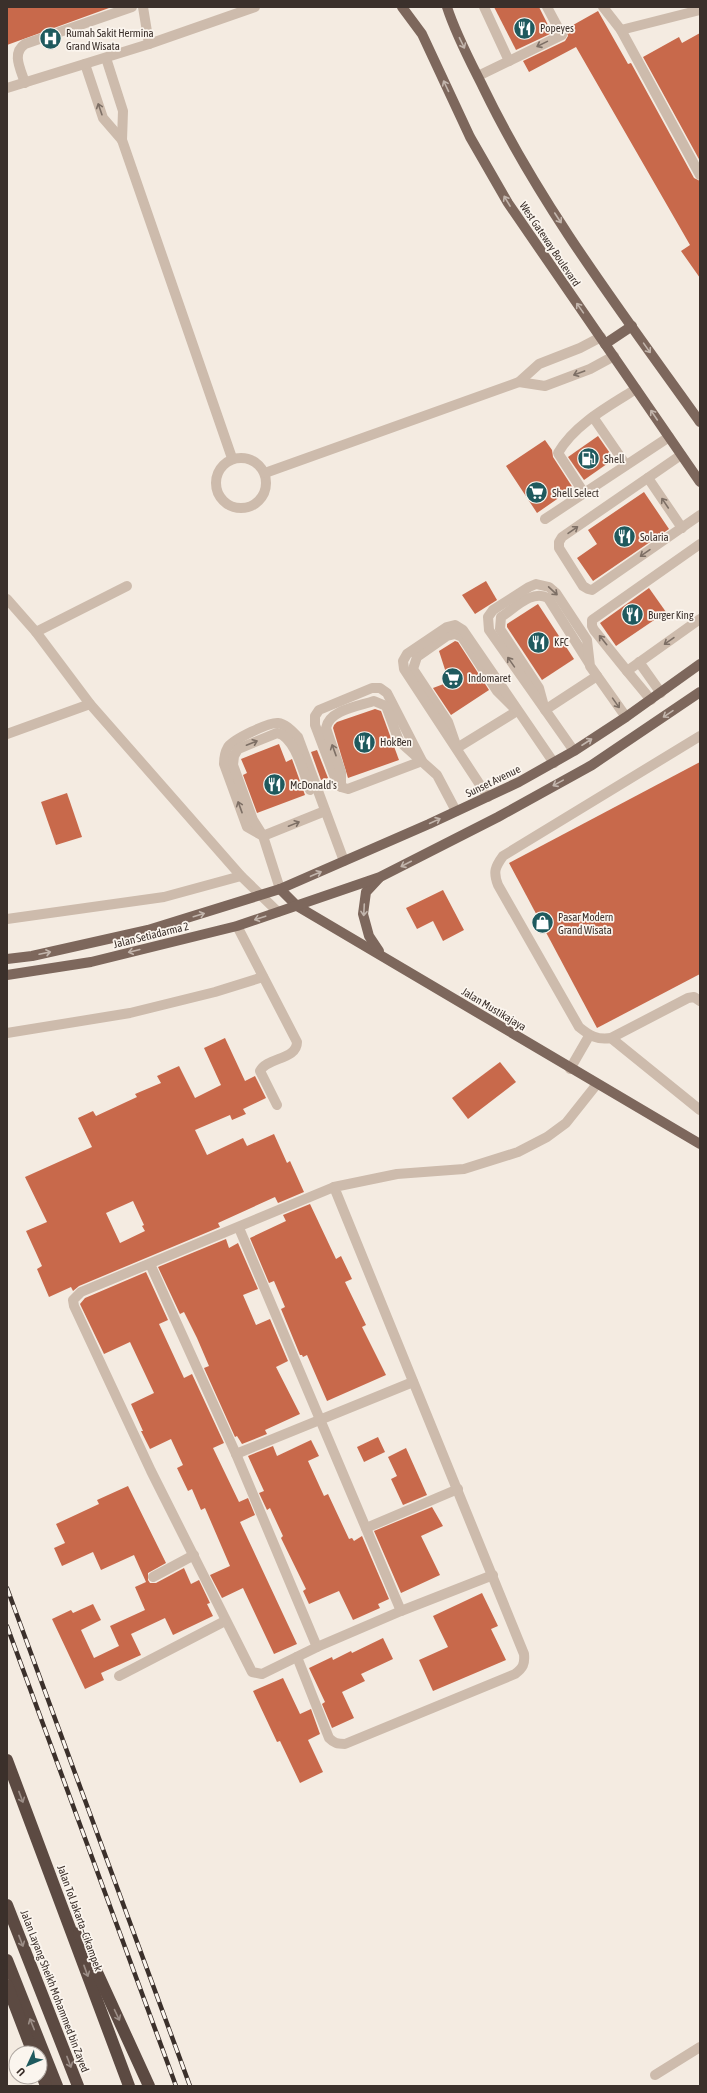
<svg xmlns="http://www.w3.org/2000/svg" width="707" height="2093" viewBox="0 0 707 2093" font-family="'Asap Condensed',sans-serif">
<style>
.building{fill:#c8694b;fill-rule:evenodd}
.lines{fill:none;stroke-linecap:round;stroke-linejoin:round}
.minor{stroke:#cdbbac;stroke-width:10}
.major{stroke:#7d675c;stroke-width:10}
.highway{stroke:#5c4a42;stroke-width:12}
.rail-casing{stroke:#3b302b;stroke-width:4.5}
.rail{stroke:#fbf5ee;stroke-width:3;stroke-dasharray:9;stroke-linecap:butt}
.oneway{stroke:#c2b5ac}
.oneway2{stroke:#7d6f65}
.oneway3{stroke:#9c8e87}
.labels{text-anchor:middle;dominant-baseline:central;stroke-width:3.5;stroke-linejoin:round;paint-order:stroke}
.poi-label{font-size:11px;fill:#3b302b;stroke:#fbf5ee;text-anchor:start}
.street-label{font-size:11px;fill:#3b302b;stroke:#fbf5ee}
</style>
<rect width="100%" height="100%" fill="#f4ebe1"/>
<g class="building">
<path d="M7,7H109V8L7,45Z"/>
<path d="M494,7H539L552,33L516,50Z"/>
<path d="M598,11L628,64L631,63L694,178L700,181V278L681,251L690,245L576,47L529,72L523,61L565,41L568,36L566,29Z"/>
<path d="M700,33V161L643,57L679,37L682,43Z"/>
<path d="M598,436L614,459L584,480L568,457Z"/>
<path d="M545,440L552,450L553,457L573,488L537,513L506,466Z"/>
<path d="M644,492L669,529L593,581L577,558L597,544L588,530Z"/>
<path d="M486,581L497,600L475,614L462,595Z"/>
<path d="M649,588L666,612L616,646L600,623Z"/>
<path d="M538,604L574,659L542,680L507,627V624Z"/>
<path d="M455,641L458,642L489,690L451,715L433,688L449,682L439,651Z"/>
<path d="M375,709L381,711L399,760L348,778L333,728L334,725L337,722Z"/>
<path d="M279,744L286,762L292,759L305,795L257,813L243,775L247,773L241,759Z"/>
<path d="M317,750L328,778L321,780L311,752Z"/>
<path d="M700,762V974L597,1028L509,863Z"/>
<path d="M67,793L82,837L56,845L41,802Z"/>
<path d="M443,890L464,930L443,941L433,921L417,929L406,908Z"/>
<path d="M225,1038L245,1081L255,1076L266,1098L243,1109L246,1114L232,1120L230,1115L195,1130L207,1155L243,1138L247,1146L274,1134L287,1163L290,1161L304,1192L278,1203L275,1197L218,1223L220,1227L79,1286L73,1291L71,1287L49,1297L37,1269L42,1266L26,1231L47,1222L25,1177L92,1147L78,1118L93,1111L96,1116L137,1097L135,1094L161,1083L157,1076L179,1066L195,1098L221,1085L204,1048ZM133,1201L144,1225L142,1226L145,1231L120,1243L106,1213Z"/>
<path d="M500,1062L516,1082L468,1119L452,1098Z"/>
<path d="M310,1204L336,1259L341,1256L352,1279L345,1282L366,1325L362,1327L386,1375L327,1401L307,1355L303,1357L302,1355H300L281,1309L285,1307L274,1281L269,1283L250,1238L286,1221L283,1215Z"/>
<path d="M226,1239L229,1248L238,1243L258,1289L243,1295L256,1325L270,1319L288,1361L276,1367L300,1414L265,1430L267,1434L242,1444L237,1436L235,1437L204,1368L209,1366L197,1338L184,1312L180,1314L158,1267Z"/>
<path d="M146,1272L168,1320L159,1324L184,1378L192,1374L224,1443L213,1448L239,1502L248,1498L255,1515L240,1522L297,1644L274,1654L243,1588L222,1598L210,1575L230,1566L205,1508L201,1510L192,1489L188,1491L177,1468L183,1465L171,1439L150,1449L141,1431H143L131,1404L154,1393L130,1342L104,1354L80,1304L85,1298Z"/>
<path d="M378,1437L385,1452L364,1462L357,1447Z"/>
<path d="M311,1440L319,1456L308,1461L324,1496L328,1494L349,1539L352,1538L354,1541L362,1536L389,1599L378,1604L380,1608L353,1620L339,1591L309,1604L303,1591L306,1589L281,1538L283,1536L270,1508L267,1510L259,1493L264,1491L248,1456L273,1446L277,1456Z"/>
<path d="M406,1448L427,1495L403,1505L391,1479L397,1476L388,1457Z"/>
<path d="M128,1486L166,1563L148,1573V1580L150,1583H156L184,1568L191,1584L199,1580L210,1603L207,1604L213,1616L173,1635L165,1618L131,1634L141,1655L101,1673L104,1680L85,1689L52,1619L71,1610L73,1613L93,1604L101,1620L81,1630L94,1658L119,1646L110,1626L145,1610L135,1587L146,1582L134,1555L101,1570L93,1552L62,1566L54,1548L65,1543L56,1524L99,1504L97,1500Z"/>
<path d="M432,1507L443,1526L421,1536L440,1575L401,1593L374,1531Z"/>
<path d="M482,1593L498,1626L491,1629L506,1660L433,1691L419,1660L448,1647L433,1616Z"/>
<path d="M383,1638L393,1659L361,1674L365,1681L342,1692L354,1718L332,1728L322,1704L325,1702L309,1668L332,1657L333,1660L351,1651L352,1653Z"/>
<path d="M283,1678L300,1714L311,1709L320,1734L308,1740L323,1772L300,1783L280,1741L277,1742L253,1691Z"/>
</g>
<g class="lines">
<g class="minor">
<path d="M143,7L149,44"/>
<path d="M603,7L621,30L700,175"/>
<path d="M621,30L700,10"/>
<path d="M106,58L123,111L122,140L232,458"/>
<path d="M509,61L562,35L547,7"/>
<path d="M85,64L103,118L122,140"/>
<path d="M478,76L509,61L484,7"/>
<path d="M25,83C21,70 11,53 25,44L132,7"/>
<path d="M7,88L149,44L255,7"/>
<path d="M519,382L545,386L590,369L614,356"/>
<path d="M593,417L626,465"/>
<path d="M681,455L562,537L559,542V548L583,586L588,589L592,590L700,515"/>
<circle cx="241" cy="483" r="25"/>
<path d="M265,473L519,382L539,364L580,348L601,337"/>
<path d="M648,478L682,528"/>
<path d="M584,493L558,453C575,424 609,406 636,389"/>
<path d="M545,519L669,437"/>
<path d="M7,599L36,632L90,704L241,876L278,912"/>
<path d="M36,632L127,586"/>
<path d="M455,634L462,637L497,691L517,711L457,748L448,722L413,669L417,657L447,636Z"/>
<path d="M639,662L661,693"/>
<path d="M589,663L548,598C532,589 515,608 501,617L500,629L539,688L545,710L597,676"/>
<path d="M627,671L594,630L592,626V620L700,544"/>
<path d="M372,688H380L387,693L422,761L348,789L341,787L337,783L315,725V716L319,710Z"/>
<path d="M651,700L627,671L700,619"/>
<path d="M7,734L90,704"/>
<path d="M700,736L503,856C495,867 493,872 498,885L579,1027C590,1036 597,1040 611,1038L688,998L694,997L700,1001"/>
<path d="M574,751L489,630L488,617L493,610L529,587L536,584L549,587L556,593L587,640L590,666L626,717"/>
<path d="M341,787V772L326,728C329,710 359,706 374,701L386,706L399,741L437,775L456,811"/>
<path d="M488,797L404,669L403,661L407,654L447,627L455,625L463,630L554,763"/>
<path d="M263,836L247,827L224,764C224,758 225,752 228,747C234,739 269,722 278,723C286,724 292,731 298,737L344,861"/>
<path d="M263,836L325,811"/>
<path d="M280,889L263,836L253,820L233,765L234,756L238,749L277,733C295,736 304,775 310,790"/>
<path d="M7,919L164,897L241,876"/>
<path d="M237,926L297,1042C297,1060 267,1057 260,1071L277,1105"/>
<path d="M7,1033L130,1013L215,992L263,977"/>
<path d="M611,1038L700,1110"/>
<path d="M570,1069L589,1036"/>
<path d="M239,1228L401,1611"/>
<path d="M150,1264L236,1454L317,1647L401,1611L493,1575"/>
<path d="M236,1454L413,1382"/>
<path d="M366,1528L458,1489"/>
<path d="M153,1577L194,1555"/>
<path d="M317,1647L262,1674L252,1672L151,1471L74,1306L73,1300L81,1292L334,1187"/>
<path d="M297,1657L329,1738C334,1743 337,1744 345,1744L515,1674C523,1668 525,1664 524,1654L334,1187L397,1174L464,1169L518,1152L547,1137L566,1123L597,1084"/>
<path d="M119,1676L225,1621"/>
<path d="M655,2075L700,2047"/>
</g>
<g class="major">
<path d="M402,7L422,34L470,137L508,203L700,482"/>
<path d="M447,7C456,35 470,61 483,87C541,207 623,314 700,422"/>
<path d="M605,344L632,326"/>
<path d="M280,889L297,906L700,1144"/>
<path d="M379,951L369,936L363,914L366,892L379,878"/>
<path d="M7,959L32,956L148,930L280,889L429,824L519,782L574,751L626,717L700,664"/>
<path d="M7,975L91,962L237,926L380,877L498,817L592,765L700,692"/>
</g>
<g class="highway">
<path d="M7,1760L129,2086"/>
<path d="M7,1905L78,2086"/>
<path d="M79,1933L149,2086"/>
<path d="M7,1960L57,2086"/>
<path d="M7,1985L33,2053"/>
<path d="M40,2070L46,2086"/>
</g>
<defs>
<g id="rail">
<path d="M7,1588L190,2086"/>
<path d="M7,1626L176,2086"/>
</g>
</defs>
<use href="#rail" class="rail-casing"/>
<use href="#rail" class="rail"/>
</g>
<defs><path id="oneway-shaft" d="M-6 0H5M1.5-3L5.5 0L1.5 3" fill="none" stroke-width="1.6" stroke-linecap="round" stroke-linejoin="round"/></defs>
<g class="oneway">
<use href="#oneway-shaft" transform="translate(462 43) rotate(64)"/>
<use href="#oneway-shaft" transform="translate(446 86) rotate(-115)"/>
<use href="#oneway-shaft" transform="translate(507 201) rotate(-121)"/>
<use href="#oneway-shaft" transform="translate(558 218) rotate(57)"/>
<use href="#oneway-shaft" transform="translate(580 308) rotate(-125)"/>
<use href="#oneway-shaft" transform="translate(647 348) rotate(55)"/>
<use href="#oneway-shaft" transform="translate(654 415) rotate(-124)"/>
<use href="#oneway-shaft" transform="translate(668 714) rotate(146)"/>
<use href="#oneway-shaft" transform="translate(587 742) rotate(-33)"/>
<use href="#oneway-shaft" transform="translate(558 783) rotate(151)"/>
<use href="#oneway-shaft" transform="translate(435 821) rotate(-25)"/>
<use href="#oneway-shaft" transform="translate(406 864) rotate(153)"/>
<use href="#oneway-shaft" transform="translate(316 874) rotate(-23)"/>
<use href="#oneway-shaft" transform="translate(364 910) rotate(93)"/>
<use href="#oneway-shaft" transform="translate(199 915) rotate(-17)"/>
<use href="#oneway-shaft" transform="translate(260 918) rotate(162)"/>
<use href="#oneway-shaft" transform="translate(134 951) rotate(166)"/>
<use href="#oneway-shaft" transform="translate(45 953) rotate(-12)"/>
</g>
<g class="oneway2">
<use href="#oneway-shaft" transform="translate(542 44) rotate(154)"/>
<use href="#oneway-shaft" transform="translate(100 109) rotate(-109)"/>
<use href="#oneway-shaft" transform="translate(579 373) rotate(160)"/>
<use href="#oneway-shaft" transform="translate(665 503) rotate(-124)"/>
<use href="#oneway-shaft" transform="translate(573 530) rotate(-35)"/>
<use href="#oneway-shaft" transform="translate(645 553) rotate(145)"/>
<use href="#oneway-shaft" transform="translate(553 591) rotate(43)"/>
<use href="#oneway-shaft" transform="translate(603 640) rotate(-129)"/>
<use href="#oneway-shaft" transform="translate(669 641) rotate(145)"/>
<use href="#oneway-shaft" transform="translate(511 662) rotate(-125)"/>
<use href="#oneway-shaft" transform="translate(616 703) rotate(55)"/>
<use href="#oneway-shaft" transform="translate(252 743) rotate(-22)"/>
<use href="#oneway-shaft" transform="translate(334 750) rotate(-110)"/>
<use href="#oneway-shaft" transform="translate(240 807) rotate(-110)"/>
<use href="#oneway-shaft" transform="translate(294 824) rotate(-22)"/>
</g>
<g class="oneway3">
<use href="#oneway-shaft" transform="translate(21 1797) rotate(69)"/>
<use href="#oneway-shaft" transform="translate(21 1941) rotate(69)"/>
<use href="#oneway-shaft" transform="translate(86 1971) rotate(70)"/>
<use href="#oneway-shaft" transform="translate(117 2015) rotate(65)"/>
<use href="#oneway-shaft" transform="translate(32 2024) rotate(-112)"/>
<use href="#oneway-shaft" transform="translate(69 2062) rotate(69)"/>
</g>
<defs>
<symbol id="restaurant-disc" viewBox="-11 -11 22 22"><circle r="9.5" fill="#1f5a5e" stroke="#fbf5ee"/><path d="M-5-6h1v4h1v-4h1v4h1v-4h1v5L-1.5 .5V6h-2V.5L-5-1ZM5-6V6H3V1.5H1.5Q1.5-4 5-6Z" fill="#fff"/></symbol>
<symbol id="hospital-disc" viewBox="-11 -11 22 22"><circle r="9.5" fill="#1f5a5e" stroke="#fbf5ee"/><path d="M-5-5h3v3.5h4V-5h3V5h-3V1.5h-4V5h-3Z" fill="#fff"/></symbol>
<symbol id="fuel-disc" viewBox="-11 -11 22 22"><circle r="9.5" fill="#1f5a5e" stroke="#fbf5ee"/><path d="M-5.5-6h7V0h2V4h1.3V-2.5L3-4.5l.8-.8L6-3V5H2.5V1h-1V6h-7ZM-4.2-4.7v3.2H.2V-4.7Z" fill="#fff"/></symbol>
<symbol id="supermarket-disc" viewBox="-11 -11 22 22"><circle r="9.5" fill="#1f5a5e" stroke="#fbf5ee"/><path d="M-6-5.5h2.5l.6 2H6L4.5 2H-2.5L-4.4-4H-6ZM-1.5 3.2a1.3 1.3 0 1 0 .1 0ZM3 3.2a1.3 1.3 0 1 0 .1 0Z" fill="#fff"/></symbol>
<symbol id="shop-disc" viewBox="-11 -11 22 22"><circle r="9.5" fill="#1f5a5e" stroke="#fbf5ee"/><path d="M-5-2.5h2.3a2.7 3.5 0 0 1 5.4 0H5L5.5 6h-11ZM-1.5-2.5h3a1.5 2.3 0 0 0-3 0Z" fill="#fff"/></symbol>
</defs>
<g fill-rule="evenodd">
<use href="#restaurant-disc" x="512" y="16" width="25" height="25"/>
<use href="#hospital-disc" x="38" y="26" width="25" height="25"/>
<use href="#fuel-disc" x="576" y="446" width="25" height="25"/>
<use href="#supermarket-disc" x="524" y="480" width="25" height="25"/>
<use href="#restaurant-disc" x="612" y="524" width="25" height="25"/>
<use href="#restaurant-disc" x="620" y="602" width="25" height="25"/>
<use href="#restaurant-disc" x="526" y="630" width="25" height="25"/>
<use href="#supermarket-disc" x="440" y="666" width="25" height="25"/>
<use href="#restaurant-disc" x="352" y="730" width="25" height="25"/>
<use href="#restaurant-disc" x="262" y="772" width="25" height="25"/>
<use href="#shop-disc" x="530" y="910" width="25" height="25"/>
</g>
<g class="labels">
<g class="poi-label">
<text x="540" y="28">Popeyes</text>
<text x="66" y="33">Rumah Sakit Hermina<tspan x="66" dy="13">Grand Wisata</tspan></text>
<text x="604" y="459">Shell</text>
<text x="552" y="493">Shell Select</text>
<text x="640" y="537">Solaria</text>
<text x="648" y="615">Burger King</text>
<text x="554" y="642">KFC</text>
<text x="468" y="678">Indomaret</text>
<text x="380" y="742">HokBen</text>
<text x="290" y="785">McDonald's</text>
<text x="558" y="917">Pasar Modern<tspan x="558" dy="13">Grand Wisata</tspan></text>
</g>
<g class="street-label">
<text transform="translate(550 244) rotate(56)">West Gateway Boulevard</text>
<text transform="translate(493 781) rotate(-26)">Sunset Avenue</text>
<text transform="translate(151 935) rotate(-14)">Jalan Setiadarma 2</text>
<text transform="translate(494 1009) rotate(31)">Jalan Mustikajaya</text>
<text transform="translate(80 1918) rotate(70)">Jalan Tol Jakarta–Cikampek</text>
<text transform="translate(55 1991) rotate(69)">Jalan Layang Sheikh Mohammed bin Zayed</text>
</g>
</g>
<rect width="707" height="2093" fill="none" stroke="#3b302b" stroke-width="16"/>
<g transform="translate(28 2065) rotate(226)"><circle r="19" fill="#fbf5ee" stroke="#aea6a0"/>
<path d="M0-3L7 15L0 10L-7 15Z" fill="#1f5a5e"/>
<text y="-6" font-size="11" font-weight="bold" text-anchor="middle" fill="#3b302b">U</text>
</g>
</svg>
